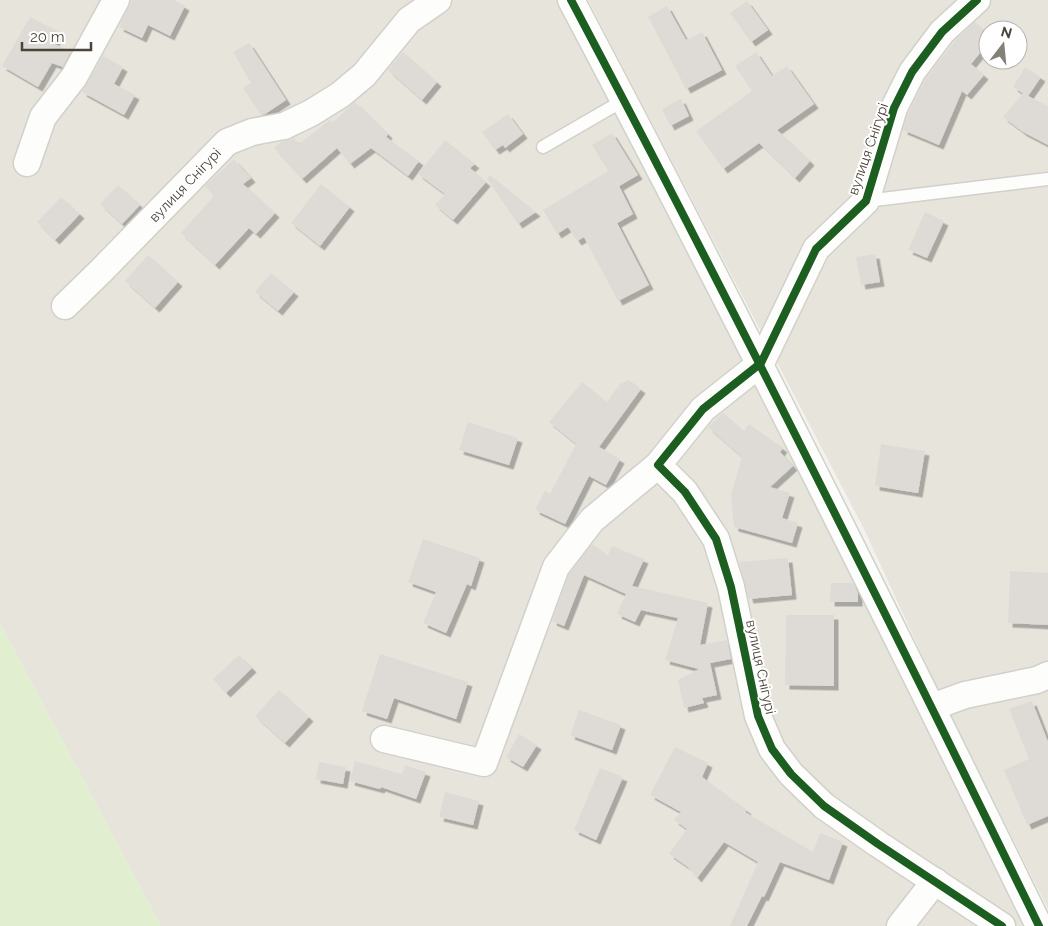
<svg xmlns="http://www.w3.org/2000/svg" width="1048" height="926" viewBox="0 0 1048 926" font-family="Raleway,sans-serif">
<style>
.residential{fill:#e7e4dc;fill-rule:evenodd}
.green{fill:#e1eecf}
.building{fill:#dedbd6;filter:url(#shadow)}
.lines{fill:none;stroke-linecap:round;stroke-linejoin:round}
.service-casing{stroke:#d2d0cb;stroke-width:15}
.minor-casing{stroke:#d2d0cb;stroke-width:29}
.service{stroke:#fdfdfc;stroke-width:12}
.minor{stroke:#fdfdfc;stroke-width:26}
.cycleway-casing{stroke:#fff;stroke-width:11}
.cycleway{stroke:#1b5e20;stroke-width:8}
.labels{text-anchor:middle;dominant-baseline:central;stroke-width:4;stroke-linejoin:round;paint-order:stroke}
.street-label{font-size:14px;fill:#4b4439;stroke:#fff}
</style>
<defs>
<filter id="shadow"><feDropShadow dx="4.5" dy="4.5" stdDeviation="0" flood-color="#0004"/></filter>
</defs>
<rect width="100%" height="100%" fill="#f4f2ee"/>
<g class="residential">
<path d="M0,0H557L609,93L697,270L869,604L1026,926H161L0,623Z"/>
<path d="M588,0H1048V909L939,692L864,529ZM988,30H1018V60H988Z"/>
</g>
<path class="green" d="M0,623L161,926H0Z"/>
<g class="building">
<path d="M131,0H174L185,6L170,36L148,25L142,38L119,27L129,7Z"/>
<path d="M747,1L768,30L751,42L730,13Z"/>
<path d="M667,6L686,40L702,32L722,70L686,89L648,17Z"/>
<path d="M30,17L59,32L54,44L71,51L63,67L52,63L38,87L2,66Z"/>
<path d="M975,22L988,33V43L971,64L984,75L967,95L962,91L939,145L903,130L908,114L925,80L955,41Z"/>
<path d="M249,43L286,100L265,114L261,115L243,88L251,83L233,52Z"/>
<path d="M403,52L437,82L422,100L388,70Z"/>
<path d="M756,52L772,76L787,66L814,104L777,130L810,161L795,178L759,143L723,169L696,131L752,91L735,66Z"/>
<path d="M103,56L123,67L114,84L135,95L124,115L82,92Z"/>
<path d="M1025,67L1041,77L1028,96L1048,106V145L1023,132L1003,117L1023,93L1024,94L1013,87Z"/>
<path d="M681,99L689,116L670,126L662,109Z"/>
<path d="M355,102L388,134L386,137L419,161L408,176L371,148L350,164L337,148L302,179L274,148L281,142L294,138L299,144L330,120L332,123Z"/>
<path d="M508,114L523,134L505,148L503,145L495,150L482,132Z"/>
<path d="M612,133L638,175L619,186L633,214L617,223L649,285L618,301L584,237L577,241L568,227L557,234L543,210L608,171L592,145Z"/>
<path d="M445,140L475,164L470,168L486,182L453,220L435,205L445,194L418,174Z"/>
<path d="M234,159L251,178L243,184L275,213L256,234L249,228L215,265L181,233L214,196L205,186Z"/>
<path d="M490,175L536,212L518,224L487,179Z"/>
<path d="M321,184L350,207L320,246L291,223Z"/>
<path d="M118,185L140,205L122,224L100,204Z"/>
<path d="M61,197L80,214L55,240L37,222Z"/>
<path d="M925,212L944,221L927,258L908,250Z"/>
<path d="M875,254L880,282L861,285L856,257Z"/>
<path d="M148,255L178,282L155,308L125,281Z"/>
<path d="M271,273L294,292L278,311L255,292Z"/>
<path d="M629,380L641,389L599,447L620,459L606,485L589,476L565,524L535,510L545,491L550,494L576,444L549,422L582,382L607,402L620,384Z"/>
<path d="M723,413L744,431L749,424L783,448L780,452L793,466L770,487L790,493L782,518L798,523L792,543L734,527L731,495L742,457L708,427Z"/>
<path d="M468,422L518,438L509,465L459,450Z"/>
<path d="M881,444L925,451L918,493L875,486Z"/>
<path d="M423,539L480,558L471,586L467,584L446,633L423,623L436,592L408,582Z"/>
<path d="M592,544L608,555L612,546L644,559L632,586L708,603L700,645L727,640L731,659L710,663L717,695L702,698L704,703L684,708L678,680L699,669L665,660L678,618L641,610L635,622L617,614L626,594L584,575L564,626L552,621L569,574Z"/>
<path d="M788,558L792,595L749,599L739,562Z"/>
<path d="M1010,571L1048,573V625L1008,623Z"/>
<path d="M831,583H853L858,593V602H830Z"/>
<path d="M786,615H834V686L785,685Z"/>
<path d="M380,654L468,682L456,719L394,698L387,719L362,711Z"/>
<path d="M239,655L252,668L226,693L213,679Z"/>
<path d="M279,690L309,717L285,743L255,716Z"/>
<path d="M1032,701L1048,742V816L1027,825L1004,770L1029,759L1009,709Z"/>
<path d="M579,710L621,725L612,750L570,735Z"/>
<path d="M519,734L537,745L523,767L506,757Z"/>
<path d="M675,747L708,763L702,777L747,810L745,812L813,852L820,833L843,842L829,880L780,862L764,897L762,896L747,926H730L758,862L724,842L697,878L688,867L669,854L687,829L674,820L681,812L650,795Z"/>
<path d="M355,761L402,774L405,765L426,772L416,799L381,787L380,789L350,781Z"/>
<path d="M319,762L346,767L343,784L316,779Z"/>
<path d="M600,768L623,777L596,840L574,830Z"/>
<path d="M445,792L479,801L473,825L439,817Z"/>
</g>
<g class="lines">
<defs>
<g id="service">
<path d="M543,147L624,100"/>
<path d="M866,201L1048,179"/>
</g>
<g id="minor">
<path d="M571,0C733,306 887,615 1039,926"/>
<path d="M977,0L942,32L912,72L894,108L866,201L816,249L761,363L703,409L658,465L685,492L716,539L731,587L758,716L772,749L791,774L824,806L878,844L1002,926"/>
<path d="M27,163L43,117L74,77L116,0"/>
<path d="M65,306L101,271L227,142L252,132L284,126L311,113L340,95L364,75L409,20L438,0"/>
<path d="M932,707L965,695L1037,680L1048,675"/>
<path d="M384,739L484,763L556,567L592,520L658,465"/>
<path d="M900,926L935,881"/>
</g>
</defs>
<use href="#service" class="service-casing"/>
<use href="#minor" class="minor-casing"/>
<use href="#service" class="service"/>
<use href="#minor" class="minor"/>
<defs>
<g id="cycleway">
<path d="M571,0C733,306 887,615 1039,926"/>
<path d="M977,0L942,32L912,72L894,108L866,201L816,249L761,363L703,409L658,465L685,492L716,539L731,587L758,716L772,749L791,774L824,806L878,844L1002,926"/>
</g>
</defs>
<use href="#cycleway" class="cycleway-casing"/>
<use href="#cycleway" class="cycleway"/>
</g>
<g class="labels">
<g class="street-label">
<text transform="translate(868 149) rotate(-71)">вулиця Снігурі</text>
<text transform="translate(185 185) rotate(-46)">вулиця Снігурі</text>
<text transform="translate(761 667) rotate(78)">вулиця Снігурі</text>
</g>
</g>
<g transform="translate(1003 45) rotate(16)"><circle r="24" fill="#ffffff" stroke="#b7b4b0"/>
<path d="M0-4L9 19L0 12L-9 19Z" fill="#868178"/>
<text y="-8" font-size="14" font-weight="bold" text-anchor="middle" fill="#4b4439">N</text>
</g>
<path d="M22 42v8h69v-8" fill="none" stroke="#4b4439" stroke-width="2.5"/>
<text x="30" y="42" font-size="15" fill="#4b4439" stroke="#ffffff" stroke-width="4" paint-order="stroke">20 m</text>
</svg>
